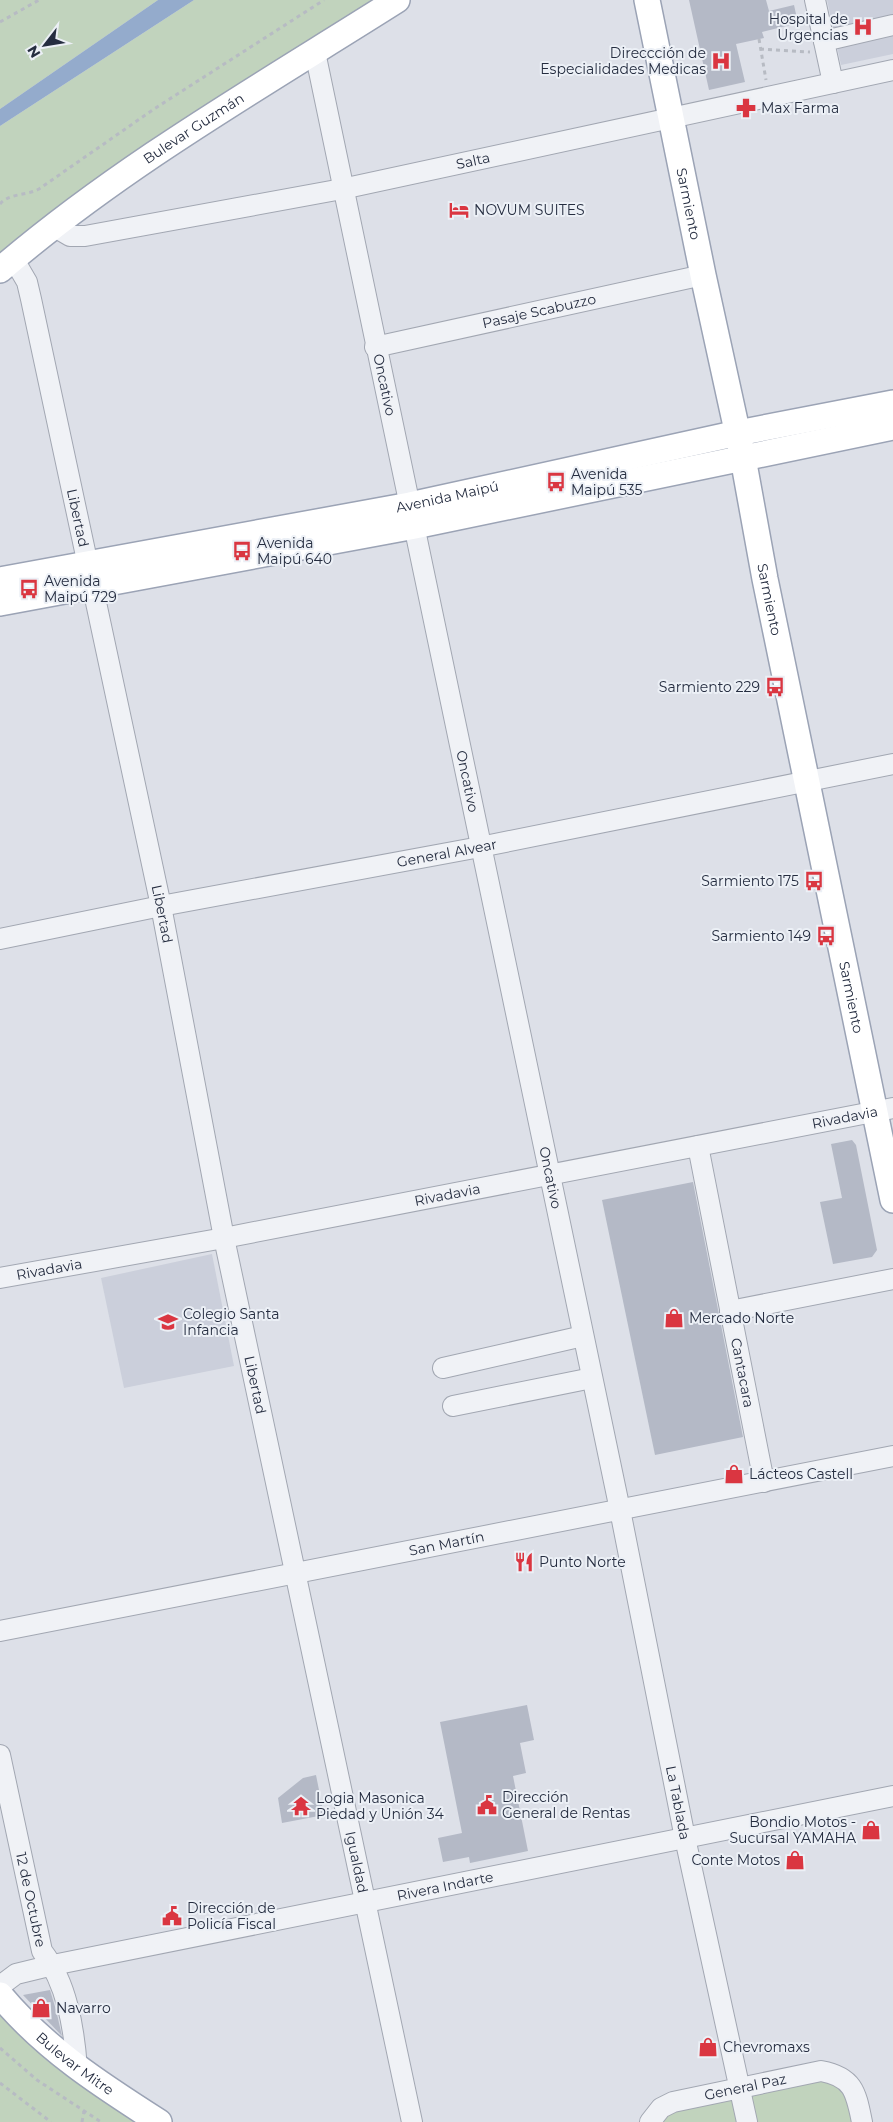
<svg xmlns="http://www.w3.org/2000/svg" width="893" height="2122" viewBox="0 0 893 2122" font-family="Montserrat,sans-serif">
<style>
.built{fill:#cbcfdb}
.green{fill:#c1d3bd}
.water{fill:#94abcc}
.building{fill:#b4b9c6}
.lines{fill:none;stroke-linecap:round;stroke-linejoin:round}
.minor-casing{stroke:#a2a7b2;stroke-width:22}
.major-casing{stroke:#9ba3b5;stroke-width:28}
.path{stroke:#b7bbc3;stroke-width:3;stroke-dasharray:4 4;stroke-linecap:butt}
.minor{stroke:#f0f2f6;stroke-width:20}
.major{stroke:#fff;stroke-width:25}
.labels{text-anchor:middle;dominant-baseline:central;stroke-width:4;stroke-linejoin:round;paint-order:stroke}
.poi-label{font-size:14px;fill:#252d40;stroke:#ecf0f6;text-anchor:start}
.street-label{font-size:14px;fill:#252d40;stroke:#ecf0f6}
</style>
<rect width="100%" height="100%" fill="#dde0e8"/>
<g class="built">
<path d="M827,0H893V54L841,65Z"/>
<path d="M212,1254L234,1366L124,1388L101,1278Z"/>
</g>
<g class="green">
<path d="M0,0H158L0,109Z"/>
<path d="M194,0H397L0,270V126Z"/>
<path d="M0,1995L159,2122H0Z"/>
<path d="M833,2073L862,2122H650L652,2117Z"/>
</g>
<path class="water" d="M158,0H194L0,126V109Z"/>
<g class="building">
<path d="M689,0H766L769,11L794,5L798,23L762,32L764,38L736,44L745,82L709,90Z"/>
<path d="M852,1140L856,1145L877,1250L872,1257L833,1264L820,1202L842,1198L831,1144Z"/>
<path d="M693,1182L743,1437L655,1455L602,1200Z"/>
<path d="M527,1705L534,1740L520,1743L526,1773L513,1776L528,1851L470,1863L469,1857L443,1862L438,1838L462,1833L440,1722Z"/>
<path d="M316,1775L324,1815L282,1823L278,1798L303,1778Z"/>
<path d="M50,1990L56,2010L62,2036L23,1995Z"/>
</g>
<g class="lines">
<defs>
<g id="minor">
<path d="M815,0L833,83"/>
<path d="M824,41L893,25"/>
<path id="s1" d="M315,52L620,1510L685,1838L747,2122"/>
<path id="s2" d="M53,226L70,236H85L342,189L893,70"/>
<path id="s3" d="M13,258L27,282L31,299L161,906L224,1238L412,2122"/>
<path id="s4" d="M375,347L703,275"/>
<path id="s5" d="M0,939L161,906L480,847L893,764"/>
<path id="s6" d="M698,1146L764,1482"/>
<path id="s7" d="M0,1278L224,1238L893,1108"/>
<path d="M730,1311L893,1279"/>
<path d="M443,1368L583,1336"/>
<path d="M453,1406L592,1378"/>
<path id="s8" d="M0,1631L893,1456"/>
<path id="s9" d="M0,1755L42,1951C67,1983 74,2028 77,2068"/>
<path id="s10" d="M0,1986L16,1974L53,1965L893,1796"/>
<path id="s11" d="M650,2122L661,2108L673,2102L821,2071C854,2077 856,2093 862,2122"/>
</g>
<g id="major">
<path id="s12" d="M647,0L703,275L743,458L765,579L893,1200"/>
<path id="s13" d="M0,270C121,166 263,85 397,0"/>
<path id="s14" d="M0,580L410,505L738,433L893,403"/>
<path d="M0,603L415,526L893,427"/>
<path id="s15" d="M0,1995C45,2049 101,2085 159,2122"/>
</g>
</defs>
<use href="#minor" class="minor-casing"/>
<use href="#major" class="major-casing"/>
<g class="path">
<path d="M0,22L39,0"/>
<path d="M759,39L766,80"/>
<path d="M760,49L810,52"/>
<path d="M0,204C9,193 26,196 39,189L154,109L324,0"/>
<path d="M0,2048L37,2080L101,2122"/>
<path d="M0,2083L51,2122"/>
<path d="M82,2122L84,2111"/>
</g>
<use href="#minor" class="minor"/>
<use href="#major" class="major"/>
</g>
<defs>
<symbol id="hospital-bare" viewBox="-9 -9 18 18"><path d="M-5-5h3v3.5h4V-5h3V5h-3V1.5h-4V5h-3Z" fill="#da3641" stroke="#ecf0f6" stroke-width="2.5" paint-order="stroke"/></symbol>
<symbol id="pharmacy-bare" viewBox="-9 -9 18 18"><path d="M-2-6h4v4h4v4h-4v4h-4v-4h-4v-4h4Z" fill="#da3641" stroke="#ecf0f6" stroke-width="2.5" paint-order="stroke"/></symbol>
<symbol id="hotel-bare" viewBox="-9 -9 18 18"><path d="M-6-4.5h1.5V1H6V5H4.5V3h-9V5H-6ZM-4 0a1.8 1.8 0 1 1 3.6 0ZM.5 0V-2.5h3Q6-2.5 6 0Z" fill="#da3641" stroke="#ecf0f6" stroke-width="2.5" paint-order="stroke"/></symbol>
<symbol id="bus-bare" viewBox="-9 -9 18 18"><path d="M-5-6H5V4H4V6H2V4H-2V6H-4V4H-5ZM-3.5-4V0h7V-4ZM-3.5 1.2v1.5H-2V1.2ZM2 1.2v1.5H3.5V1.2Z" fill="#da3641" stroke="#ecf0f6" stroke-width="2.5" paint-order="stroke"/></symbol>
<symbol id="shop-bare" viewBox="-9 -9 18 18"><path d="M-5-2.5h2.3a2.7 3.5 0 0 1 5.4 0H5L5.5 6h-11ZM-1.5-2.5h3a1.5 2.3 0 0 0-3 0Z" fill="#da3641" stroke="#ecf0f6" stroke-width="2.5" paint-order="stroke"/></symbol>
<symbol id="school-bare" viewBox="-9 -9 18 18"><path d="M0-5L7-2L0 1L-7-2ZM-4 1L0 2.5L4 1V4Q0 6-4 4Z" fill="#da3641" stroke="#ecf0f6" stroke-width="2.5" paint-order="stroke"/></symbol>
<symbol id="restaurant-bare" viewBox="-9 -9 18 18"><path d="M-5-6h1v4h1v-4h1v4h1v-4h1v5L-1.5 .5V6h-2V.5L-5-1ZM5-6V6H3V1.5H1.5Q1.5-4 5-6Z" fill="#da3641" stroke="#ecf0f6" stroke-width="2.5" paint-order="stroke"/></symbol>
<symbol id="civic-bare" viewBox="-9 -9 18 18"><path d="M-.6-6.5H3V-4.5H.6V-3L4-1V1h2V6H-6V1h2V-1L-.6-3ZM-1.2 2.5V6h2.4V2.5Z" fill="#da3641" stroke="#ecf0f6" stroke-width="2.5" paint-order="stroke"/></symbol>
<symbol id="temple-bare" viewBox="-9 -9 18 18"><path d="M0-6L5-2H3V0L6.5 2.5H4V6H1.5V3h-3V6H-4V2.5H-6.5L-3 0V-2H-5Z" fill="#da3641" stroke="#ecf0f6" stroke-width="2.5" paint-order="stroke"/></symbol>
</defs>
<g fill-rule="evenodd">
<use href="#hospital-bare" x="849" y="13" width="28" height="28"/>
<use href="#hospital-bare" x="707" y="47" width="28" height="28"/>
<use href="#pharmacy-bare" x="732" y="94" width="28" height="28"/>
<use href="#hotel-bare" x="445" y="196" width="28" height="28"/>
<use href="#bus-bare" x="542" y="468" width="28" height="28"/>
<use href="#bus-bare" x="228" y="537" width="28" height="28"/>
<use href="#bus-bare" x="15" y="575" width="28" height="28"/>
<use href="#bus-bare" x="761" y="673" width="28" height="28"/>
<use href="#bus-bare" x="800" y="867" width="28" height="28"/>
<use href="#bus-bare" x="812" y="922" width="28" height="28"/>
<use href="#shop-bare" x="660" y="1304" width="28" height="28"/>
<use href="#school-bare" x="154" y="1308" width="28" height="28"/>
<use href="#shop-bare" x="720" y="1460" width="28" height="28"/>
<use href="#restaurant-bare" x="510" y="1548" width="28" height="28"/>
<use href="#civic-bare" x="473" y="1791" width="28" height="28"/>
<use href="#temple-bare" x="287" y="1792" width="28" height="28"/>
<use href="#shop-bare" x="857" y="1816" width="28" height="28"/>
<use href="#shop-bare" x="781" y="1846" width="28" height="28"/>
<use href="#civic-bare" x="158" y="1902" width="28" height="28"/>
<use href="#shop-bare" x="27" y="1994" width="28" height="28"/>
<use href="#shop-bare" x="694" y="2033" width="28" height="28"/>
</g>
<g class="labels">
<g class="poi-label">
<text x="848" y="19" text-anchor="end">Hospital de<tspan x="848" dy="16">Urgencias</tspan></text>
<text x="706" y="53" text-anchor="end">Direccción de<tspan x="706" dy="16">Especialidades Medicas</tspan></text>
<text x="761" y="108">Max Farma</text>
<text x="474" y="210">NOVUM SUITES</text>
<text x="571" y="474">Avenida<tspan x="571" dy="16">Maipú 535</tspan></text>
<text x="257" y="543">Avenida<tspan x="257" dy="16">Maipú 640</tspan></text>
<text x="44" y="581">Avenida<tspan x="44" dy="16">Maipú 729</tspan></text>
<text x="760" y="687" text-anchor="end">Sarmiento 229</text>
<text x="799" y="881" text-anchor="end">Sarmiento 175</text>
<text x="811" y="936" text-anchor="end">Sarmiento 149</text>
<text x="183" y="1314">Colegio Santa<tspan x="183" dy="16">Infancia</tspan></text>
<text x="689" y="1318">Mercado Norte</text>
<text x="749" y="1474">Lácteos Castell</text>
<text x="539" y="1562">Punto Norte</text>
<text x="502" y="1797">Dirección<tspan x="502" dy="16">General de Rentas</tspan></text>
<text x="316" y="1798">Logia Masonica<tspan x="316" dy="16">Piedad y Unión 34</tspan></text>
<text x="856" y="1822" text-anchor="end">Bondio Motos -<tspan x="856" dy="16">Sucursal YAMAHA</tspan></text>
<text x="780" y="1860" text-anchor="end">Conte Motos</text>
<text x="187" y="1908">Dirección de<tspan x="187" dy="16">Policía Fiscal</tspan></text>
<text x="56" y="2008">Navarro</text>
<text x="723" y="2047">Chevromaxs</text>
</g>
<g class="street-label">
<text stroke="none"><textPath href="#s13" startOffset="240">Bulevar Guzmán</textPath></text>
<text stroke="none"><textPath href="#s2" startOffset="430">Salta</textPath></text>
<text stroke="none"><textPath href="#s12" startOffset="208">Sarmiento</textPath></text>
<text stroke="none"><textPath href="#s4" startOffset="168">Pasaje Scabuzzo</textPath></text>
<text stroke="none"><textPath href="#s1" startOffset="340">Oncativo</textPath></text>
<text stroke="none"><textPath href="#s14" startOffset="455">Avenida Maipú</textPath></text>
<text stroke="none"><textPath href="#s3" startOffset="269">Libertad</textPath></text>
<text stroke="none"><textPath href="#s12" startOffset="612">Sarmiento</textPath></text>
<text stroke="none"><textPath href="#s1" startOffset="745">Oncativo</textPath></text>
<text stroke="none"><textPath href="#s5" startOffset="455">General Alvear</textPath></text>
<text stroke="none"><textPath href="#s3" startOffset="674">Libertad</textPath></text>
<text stroke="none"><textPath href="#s12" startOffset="1018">Sarmiento</textPath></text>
<text stroke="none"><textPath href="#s7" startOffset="860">Rivadavia</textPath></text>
<text stroke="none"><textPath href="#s1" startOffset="1150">Oncativo</textPath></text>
<text stroke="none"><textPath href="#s7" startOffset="455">Rivadavia</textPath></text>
<text stroke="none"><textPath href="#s7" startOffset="50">Rivadavia</textPath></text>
<text stroke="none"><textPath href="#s6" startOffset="231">Cantacara</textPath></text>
<text stroke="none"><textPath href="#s3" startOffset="1154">Libertad</textPath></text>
<text stroke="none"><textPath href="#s8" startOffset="455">San Martín</textPath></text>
<text stroke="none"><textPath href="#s1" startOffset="1788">La Tablada</textPath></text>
<text stroke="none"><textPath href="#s3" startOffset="1642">Igualdad</textPath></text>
<text stroke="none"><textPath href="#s10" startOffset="458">Rivera Indarte</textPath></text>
<text stroke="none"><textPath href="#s9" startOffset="148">12 de Octubre</textPath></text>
<text stroke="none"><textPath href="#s15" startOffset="102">Bulevar Mitre</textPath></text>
<text stroke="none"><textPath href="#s11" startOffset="105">General Paz</textPath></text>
</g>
</g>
<g transform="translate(45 45) rotate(239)" stroke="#ecf0f6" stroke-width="4" paint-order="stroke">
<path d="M0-4L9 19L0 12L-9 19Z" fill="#252d40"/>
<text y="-8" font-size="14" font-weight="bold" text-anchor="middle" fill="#252d40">N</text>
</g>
</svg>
